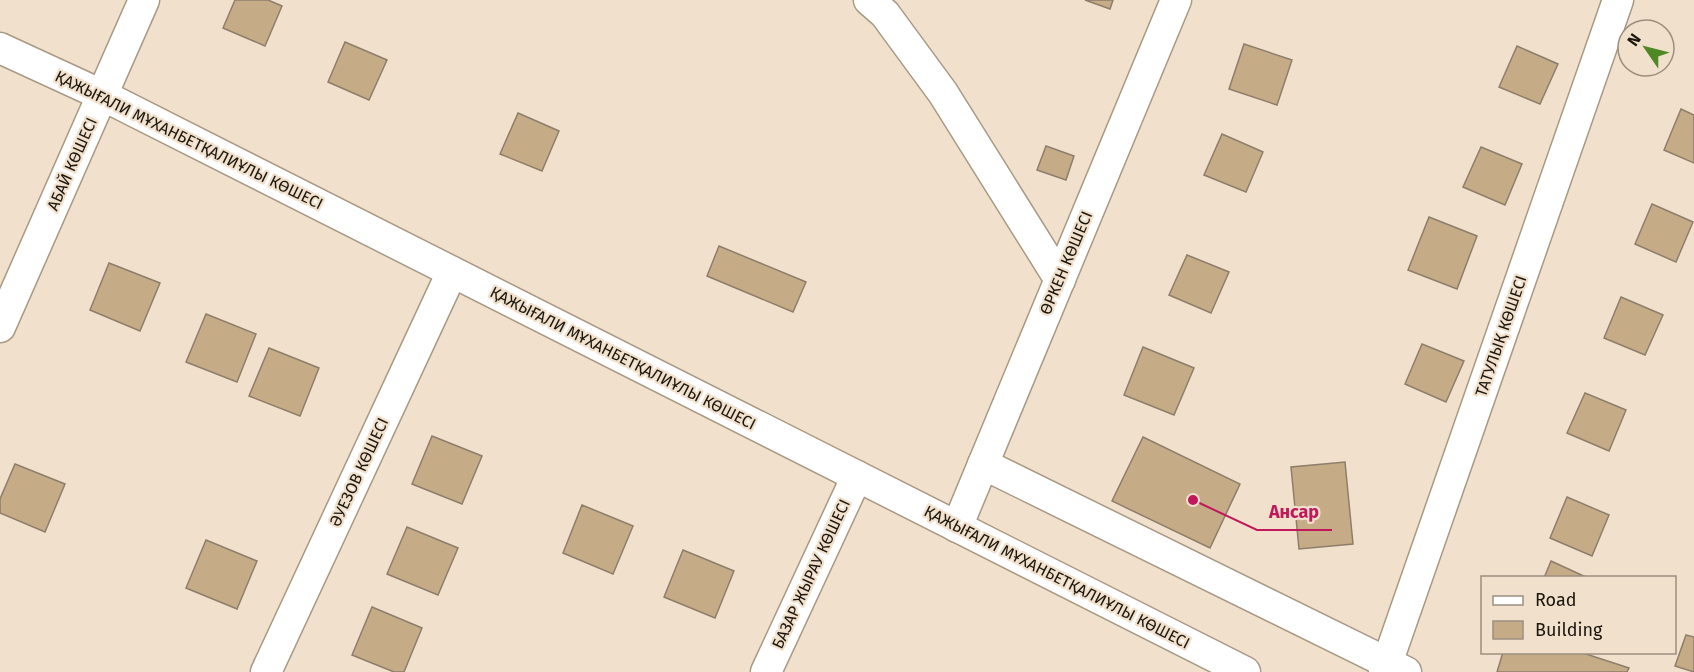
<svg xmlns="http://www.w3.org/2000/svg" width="1694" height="672" viewBox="0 0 1694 672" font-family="'Fira Sans',sans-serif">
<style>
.building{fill:#c6ab87;stroke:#8d7e6b;stroke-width:1.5}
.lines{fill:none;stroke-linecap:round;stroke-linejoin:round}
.minor-casing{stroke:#a89985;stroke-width:33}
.minor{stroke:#fff;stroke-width:30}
.labels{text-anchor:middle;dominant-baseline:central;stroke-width:4.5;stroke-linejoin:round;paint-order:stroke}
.street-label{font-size:16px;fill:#1a150d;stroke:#f1e1cc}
.leader{fill:none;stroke:#c2185b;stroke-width:2}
.callout-dot{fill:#c2185b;stroke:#f1e1cc;stroke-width:2}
.callout-label{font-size:18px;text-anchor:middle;font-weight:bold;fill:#c2185b;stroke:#f1e1cc;stroke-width:4.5;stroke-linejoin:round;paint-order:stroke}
</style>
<rect width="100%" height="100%" fill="#f1e1cc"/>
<g class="building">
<path d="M235,0H268L282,6L265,46L223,28Z"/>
<path d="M1085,0H1113L1110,9Z"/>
<path d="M345,42L387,60L369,100L328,82Z"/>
<path d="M1244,44L1292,60L1277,105L1229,89Z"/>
<path d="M1517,46L1558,64L1540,104L1499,87Z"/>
<path d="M1681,109L1694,115V163L1664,150Z"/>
<path d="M518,113L559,131L542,171L500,154Z"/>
<path d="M1222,134L1263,152L1246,192L1204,175Z"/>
<path d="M1046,146L1074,156L1066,180L1037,170Z"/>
<path d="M1481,147L1522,164L1505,205L1463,187Z"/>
<path d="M1652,204L1693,222L1676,262L1635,244Z"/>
<path d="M1429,217L1477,236L1457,289L1408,270Z"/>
<path d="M719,246L806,282L793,312L707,276Z"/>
<path d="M1187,255L1229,272L1211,313L1169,295Z"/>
<path d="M109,263L160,283L140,331L90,310Z"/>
<path d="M1621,297L1663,315L1645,355L1604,338Z"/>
<path d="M206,314L256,334L237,382L186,362Z"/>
<path d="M1422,344L1464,361L1446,402L1405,384Z"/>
<path d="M1143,347L1194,368L1174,415L1124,395Z"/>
<path d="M269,348L319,368L300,416L249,396Z"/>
<path d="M1585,393L1626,410L1609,451L1567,433Z"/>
<path d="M432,436L482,456L462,504L412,484Z"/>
<path d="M1143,437L1240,484L1210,548L1112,501Z"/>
<path d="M1345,462L1353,544L1299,549L1291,467Z"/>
<path d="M15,464L65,484L45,532L0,513V499Z"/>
<path d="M1567,497L1609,515L1592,556L1550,538Z"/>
<path d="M582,505L633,526L613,574L563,553Z"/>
<path d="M407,527L458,548L438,595L387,574Z"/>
<path d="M206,540L257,561L237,609L186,588Z"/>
<path d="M683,550L734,571L715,618L664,597Z"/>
<path d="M1551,561L1588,578H1544Z"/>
<path d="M372,607L422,628L404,672H394L352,655Z"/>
<path d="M1686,635L1694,637V672L1675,666Z"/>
<path d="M1503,652H1580L1629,668L1627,672H1497Z"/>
</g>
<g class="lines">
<defs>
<g id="minor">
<path d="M869,0L885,14L943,93L1060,280"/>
<path d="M0,48L102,95L1245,672"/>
<path d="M0,327L144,0"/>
<path d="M983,464L1406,672"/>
<path d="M957,527L1176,0"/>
<path d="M266,672L452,272"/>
<path d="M766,672L857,476"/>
<path d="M1384,672L1618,0"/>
</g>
</defs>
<use href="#minor" class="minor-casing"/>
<use href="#minor" class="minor"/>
</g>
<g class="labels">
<g class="street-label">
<text transform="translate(189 140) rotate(26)">ҚАЖЫҒАЛИ МҰХАНБЕТҚАЛИҰЛЫ КӨШЕСІ</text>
<text transform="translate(72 164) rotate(-66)">АБАЙ КӨШЕСІ</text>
<text transform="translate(1066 263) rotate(-67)">ӨРКЕН КӨШЕСІ</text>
<text transform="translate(1501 336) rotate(-71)">ТАТУЛЫҚ КӨШЕСІ</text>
<text transform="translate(623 358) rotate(27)">ҚАЖЫҒАЛИ МҰХАНБЕТҚАЛИҰЛЫ КӨШЕСІ</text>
<text transform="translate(359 472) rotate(-65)">ӘУЕЗОВ КӨШЕСІ</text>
<text transform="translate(811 574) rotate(-65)">БАЗАР ЖЫРАУ КӨШЕСІ</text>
<text transform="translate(1057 577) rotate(27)">ҚАЖЫҒАЛИ МҰХАНБЕТҚАЛИҰЛЫ КӨШЕСІ</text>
</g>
</g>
<path class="leader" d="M1193 500L1257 530H1332"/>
<circle class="callout-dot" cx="1193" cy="500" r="6"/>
<g class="callout-label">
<text x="1294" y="518">Ансар</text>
</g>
<rect x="1481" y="576" width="195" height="78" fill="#f1e1cc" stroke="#9b8f80" stroke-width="1.5"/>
<rect x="1493" y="596" width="30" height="9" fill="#ffffff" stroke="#9b8f80" stroke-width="1.5"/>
<text x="1535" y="606" font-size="18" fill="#1a150d">Road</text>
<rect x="1493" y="621" width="30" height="18" fill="#c6ab87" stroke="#9b8f80" stroke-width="1.5"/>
<text x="1535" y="636" font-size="18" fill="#1a150d">Building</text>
<g transform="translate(1646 48) rotate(305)"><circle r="28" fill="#f1e1cc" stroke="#9b8f80" stroke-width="1.5"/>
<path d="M0-4.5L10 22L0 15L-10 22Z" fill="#4f8824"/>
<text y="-9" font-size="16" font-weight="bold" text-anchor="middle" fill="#1a150d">N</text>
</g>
</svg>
